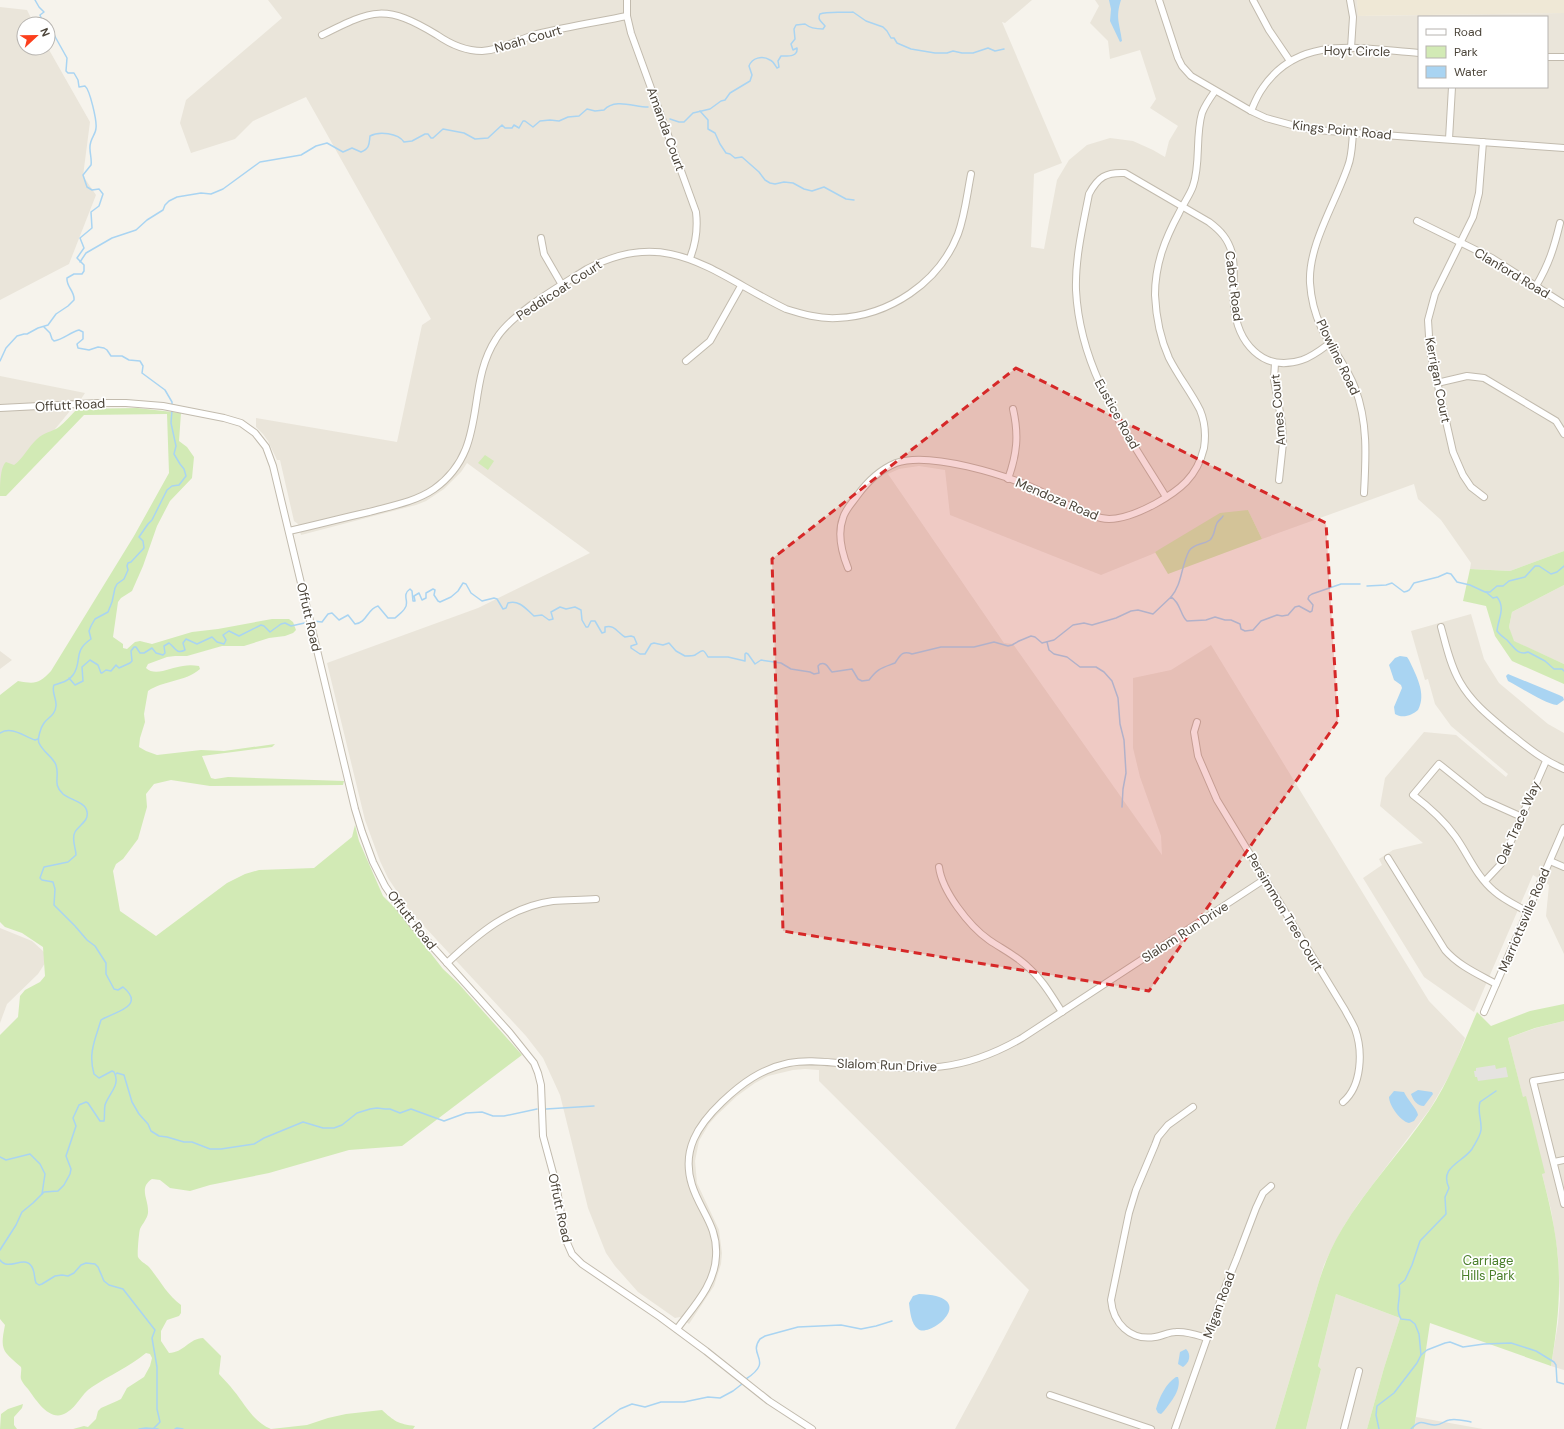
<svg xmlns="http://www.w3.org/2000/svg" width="1564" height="1429" viewBox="0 0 1564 1429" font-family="'DM Sans',sans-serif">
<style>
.residential{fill:#eae5da;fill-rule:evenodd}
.education{fill:#efe8d6}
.green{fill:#d2eab5}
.parking{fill:#e5e3e0}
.water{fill:#a9d4f2}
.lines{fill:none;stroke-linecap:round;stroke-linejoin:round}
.stream{stroke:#a9d4f2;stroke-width:1.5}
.minor-casing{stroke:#c2bbae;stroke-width:8}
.minor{stroke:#fff;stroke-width:6}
.marked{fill:#d62828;fill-opacity:0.2;stroke:#d62828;stroke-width:3;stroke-dasharray:8 5;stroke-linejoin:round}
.labels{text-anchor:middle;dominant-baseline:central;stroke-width:3.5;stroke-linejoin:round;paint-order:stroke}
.street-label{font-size:13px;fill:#4b4439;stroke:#fff}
.park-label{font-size:13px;fill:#4a7f2a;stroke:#fff}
</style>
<rect width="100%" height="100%" fill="#f6f3ec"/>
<g class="residential">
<path d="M268,0H1032L1005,23L1002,22L1062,163L1034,174L1031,247L1044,249L1057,180L1069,160L1087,145L1110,138L1133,141L1153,150L1165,157L1169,141L1178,126L1150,108L1156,99L1140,50L1110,59L1108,41L1090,23L1099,6L1095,0H1357L1359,16L1564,13V551L1510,571L1470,569L1471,563L1441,520L1418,499L1414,484L1262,539L1248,510L1155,552V553L1101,575L950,515L945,470L919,466L899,469L888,474L1004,643L1013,644L1162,855L1161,836L1140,777L1133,748V678L1171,670L1211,645L1429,1001L1465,1038L1453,1069L1430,1109L1358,1204L1342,1229L1332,1248L1324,1265L1317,1288L1275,1429H955L985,1374L1029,1290L819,1081V1070L805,1069L793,1070L768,1076L755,1083L737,1096L717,1115L709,1124L699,1141L695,1161L697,1183L719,1230L722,1253L721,1264L714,1286L689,1324L680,1317L675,1318L638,1292L615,1266L606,1253L588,1208L560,1095L543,1058L526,1036L410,911L388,878L380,861L365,820L327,663L478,608L590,553L467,463L461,472L444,489L426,501L416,505L301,535L298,524L294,521L280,460H277L268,441L263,434L256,427V418L397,442L422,325L431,319L306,97L253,121L235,139L191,153L180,123L186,100L282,18ZM1419,17H1547V87H1419Z"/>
<path d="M0,7L27,10L34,24H24V48H48L90,122L83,176L96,195L69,264L0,300Z"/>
<path d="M0,376L85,393L79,402L0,406Z"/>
<path d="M74,406L0,496V411Z"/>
<path d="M1564,585V664L1513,641L1509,627L1512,612Z"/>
<path d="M1471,614L1484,659L1499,683L1548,724L1564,733V954L1546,916L1549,885L1533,875L1474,1012L1424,977L1363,878L1382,865L1379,859L1393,850L1423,843L1380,806L1385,778L1424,732L1456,735L1506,777L1508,774L1451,726L1435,704L1428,679L1425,680L1411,631Z"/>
<path d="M0,651L12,660L0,669Z"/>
<path d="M0,928L32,941L44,952L47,960L38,974L7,1004L0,1023Z"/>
<path d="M1564,1021V1370L1551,1366L1558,1323L1560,1299L1558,1257L1555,1234L1551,1210L1508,1038L1536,1028Z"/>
<path d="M1336,1294L1400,1318L1384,1368L1367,1429H1306L1321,1369L1318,1366Z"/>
<path d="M1416,1417L1483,1429H1414Z"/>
</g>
<path class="education" d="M1357,0H1564V13L1358,16Z"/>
<g class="green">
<path d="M137,408L181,413L179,441L187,447L194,457L192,478L170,501L157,526L143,566L132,591L121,598L118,602L113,637L123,644V648L127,649L135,642L140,641L152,644L192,632L218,629L272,619H289L293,622L296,630L293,633L285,636L269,638L244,646H222L187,656H175L167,657L148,664L146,668C155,677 172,667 183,666C188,665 193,665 199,666L200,669C185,682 164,680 148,691L144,714L145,722L140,738L139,747L146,751L157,755L201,750L224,751L275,744L272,747L202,756L211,778L215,779L228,777L344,781L343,785L210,786L171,780L154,784L146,794L147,807L138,839L123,859L116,864L113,871L120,911L156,936L227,883L245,874L259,870L314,868L352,837L355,825L359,841L383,896L397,910L443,969L458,983L522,1055L402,1146L349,1150L269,1173L210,1185L190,1191L170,1188L160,1180L152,1179C138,1188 149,1199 148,1213C147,1219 143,1223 140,1229C139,1232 137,1254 138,1257C140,1261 146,1264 149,1267C160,1280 167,1295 181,1305V1313L179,1316L167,1320L161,1331V1341L169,1353C183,1353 190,1338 203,1338L221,1356L219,1374C224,1380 230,1385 234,1391C245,1404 253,1422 271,1429L307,1425L328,1418L346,1414L382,1410C394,1421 398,1424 415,1426L413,1429H73L84,1426L88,1427L96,1419L98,1411L101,1408L117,1401L121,1399L127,1388L144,1377L150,1366L152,1358L150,1354L146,1353C129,1367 110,1375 92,1387C80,1395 79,1405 66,1413C50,1423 36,1400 28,1389C26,1387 22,1382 21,1379C20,1375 22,1371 21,1367C2,1351 0,1350 5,1325L0,1319V1035L18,1017L20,996L25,990L40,982L45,976L43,947L22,933L5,927L0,922V695L18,681C35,684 39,684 51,671L134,536L169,473L167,414L84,415L6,496H0C0,486 0,467 6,462L14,465C22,460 29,446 37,439C44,432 52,432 59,427C65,422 71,415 77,409Z"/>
<path d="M485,455L494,461L488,470L478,463Z"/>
<path d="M1248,510L1262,539L1168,574L1155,552L1220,513Z"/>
<path d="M1564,551V585L1512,612L1509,627L1514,641L1564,664V684L1512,661L1495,636L1486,606L1463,601L1470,569L1510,571Z"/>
<path d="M1564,1004V1021L1535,1028L1508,1038L1523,1097L1526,1096L1545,1173L1542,1174C1549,1202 1556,1230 1558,1259C1561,1295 1557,1330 1551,1366L1430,1323L1414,1429H1367L1384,1368L1400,1318L1336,1294L1318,1366L1321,1369L1306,1429H1275L1317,1288C1323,1267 1331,1247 1342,1229C1367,1187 1402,1151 1429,1111C1450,1080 1462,1046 1477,1012L1491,1026L1530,1011Z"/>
<path d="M23,1404L22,1408L14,1417V1425L17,1429H0L1,1414L8,1409Z"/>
</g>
<path class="parking" d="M1495,1065L1496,1069L1506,1067L1508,1077L1478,1081L1477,1077H1475L1474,1071H1476V1068Z"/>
<g class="water">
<path d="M1109,0H1121C1115,18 1120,24 1122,41L1120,42L1110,21L1111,9Z"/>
<path d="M1400,656L1407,657L1409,660C1416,675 1427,694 1418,710C1412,715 1403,719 1395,714L1394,707L1402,688L1401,685L1394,680L1389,665L1395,658Z"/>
<path d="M1508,674L1559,695L1563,697L1564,700L1557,705C1545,704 1520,687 1508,681L1506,676Z"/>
<path d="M1418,1090L1432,1092L1433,1094L1424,1106C1417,1106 1413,1100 1411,1094Z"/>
<path d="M1394,1091L1404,1092C1407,1099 1417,1109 1418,1115L1414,1121L1409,1123C1400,1121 1389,1105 1389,1097Z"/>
<path d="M919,1294C982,1296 930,1339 918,1329C911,1324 910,1311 909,1303L913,1296Z"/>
<path d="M1186,1349C1192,1355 1189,1363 1183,1367L1178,1364L1180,1352Z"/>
<path d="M1176,1377H1178C1182,1389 1171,1402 1164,1411L1161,1414L1158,1413L1156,1409C1159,1398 1166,1383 1176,1377Z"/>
</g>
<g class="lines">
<g class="stream">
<path d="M35,0L39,7L44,12L40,15L43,23L45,24"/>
<path d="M700,111L708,120V129L715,133L720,144L726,153L730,154L735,158L742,157L759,172L765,180L770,183L775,184L784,182L793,183L804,189L812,191L824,187L846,199L854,200"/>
<path d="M670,119L679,122H684L693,113L710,109L721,101L725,100L730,93L750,81L752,75L749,66C752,58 762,55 770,60C773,61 775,65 777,68L779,67L778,61L781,56C788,56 798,57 797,48L793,50L791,44L795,39L794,29L796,25L805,24C810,28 817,29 823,29L825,26C822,22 817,20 820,14C827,11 844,13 853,12L866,21L883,27L887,31L891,38H894L897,43L911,49L935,53H947L953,51L962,53H973L988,48L995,51L1004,49"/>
<path d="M80,262L86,253L112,238L136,230L147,220L163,210L165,205L169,201L177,197L201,193L211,194L223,189L260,162L301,155L316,146L327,143L343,152L352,148L361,152C370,148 369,144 370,136C379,131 398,133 404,142L412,141L425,134H428L431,138H433L443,129L464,133L475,139L488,138L502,125L505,128H512L514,125L519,128L523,121H525L533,127L540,121L550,120L559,121L568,117L579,116L587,109L595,111L604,110C615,98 634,107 648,107"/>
<path d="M44,327L50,333L52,339L54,341C64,339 69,333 79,330L83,332V339L77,344L78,348L89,350L98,347L104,348L107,350L111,356H122L129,360L140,361L143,366L142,373L165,390L172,402V406"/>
<path d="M0,361L6,348L17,336L24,334H27L38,328L48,325L56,314L68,306L74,300C75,291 66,287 67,278L74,274H82L84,271V265L77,258L84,248L80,238L92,228L91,212L99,206L103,194L99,189L92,190L87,187L83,175L91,165C92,160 90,154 90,149C89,139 96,135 96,128C97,121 90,90 85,86L79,87L78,80L74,73H68L66,71L67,58L48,24"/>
<path d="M1367,586L1386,585L1392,583L1404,592C1411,591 1410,588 1414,583L1438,577L1447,573L1451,574L1457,582L1470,585L1485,592H1490L1497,586H1503L1509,581L1525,577L1535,566H1539L1551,574L1557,572L1564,566"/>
<path d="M1486,592L1493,598L1497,597C1506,608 1498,619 1497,631C1500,635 1503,637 1507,640C1514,647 1518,656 1528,652L1545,661L1554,669H1562L1564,671"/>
<path d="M1171,597C1182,585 1181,566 1189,551C1194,543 1203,545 1210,540C1215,535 1214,529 1217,523C1219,520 1222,518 1223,516"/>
<path d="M313,621L322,622L328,614L332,613L339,620L348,615L355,624C367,623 367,609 378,606L388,618H395C398,615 403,612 405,608C410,602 401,595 410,589L412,591L413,601H415L414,596L419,593L422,600L426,598V593L433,589L435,590L434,595L438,601L440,602L451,597L458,591L463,583L466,584L471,593L482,601L494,598L497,599L503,609L506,608L508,603C519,599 527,610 534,616L542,615L549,620L553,619L551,612L560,607L566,609L575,607L581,610L582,620L586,627H588L591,621H595L602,633L605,632V627C614,624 618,633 625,637L631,636L634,637L637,644L631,646V648L640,654H645L651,644L654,643L663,645L669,643L676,651L685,656C688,656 693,656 695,655C703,650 703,648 708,657H728L745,661V654L746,653L748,654L755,664L761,660L781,663L791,669L810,672L814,674L819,673L818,666L820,664C827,662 828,668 832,672L852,669L858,679L862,681L869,680C878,668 882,668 895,663C900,656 902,650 912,654L941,647H974L994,642L1008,646L1012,645L1019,641L1031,636L1035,637L1042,643L1054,640L1073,625L1084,623L1092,625L1116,618L1131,611L1138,610L1153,614L1171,597C1181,603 1180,615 1187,621L1206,620L1215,617L1225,620H1231L1240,624L1241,629L1245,631L1253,630L1261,621L1277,615L1282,616L1288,615L1295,607L1299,606L1310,612L1312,611L1313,605L1308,599L1309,596L1312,594L1341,584H1360"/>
<path d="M1047,642L1049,650L1054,654L1067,657L1080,667H1096L1104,672L1112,681L1118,698L1120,724L1124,740L1126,773L1123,789L1122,807"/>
<path d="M69,678L75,685L83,681L82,667L90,660L98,665L101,673H102L106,670L111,671L116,665L119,668L130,663L132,661L131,651L134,647H136L140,653H144L152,648L156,653L163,655L165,653L164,646L169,643C175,647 176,655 185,650L183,643L186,639L197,644L212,637L217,642L224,644L226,640L223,635L229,631L239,636L261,625L264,626L270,632L281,624L285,623L291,626L309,622"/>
<path d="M0,733C12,726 23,736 35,740L38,739"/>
<path d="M116,1074L117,1073L124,1075L132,1102L139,1114L148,1124L151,1131L159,1136L167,1137L184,1142H192L210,1149H221L254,1144L264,1138L303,1122L323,1128H334L342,1125L357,1113L370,1109L377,1108L385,1109H390L400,1113L411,1109L444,1121L466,1113L482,1112L493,1116H504L537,1109"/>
<path d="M546,1109L594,1106"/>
<path d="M0,1157L6,1160L30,1154L40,1164L45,1174L42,1194"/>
<path d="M0,1250L16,1225L22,1212L33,1203L44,1192L58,1191L64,1185L70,1174L71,1169L66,1156L76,1126L73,1118L79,1105L86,1102L88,1103L100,1121H104C105,1116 104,1110 105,1105C109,1093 121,1085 114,1072L112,1071L99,1078L94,1074C88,1053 95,1040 101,1020C113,1012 147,1007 123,987L118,990L114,989L106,974V963L95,946L87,940L75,926L54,905L55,889L53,882L42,880L40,878L44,867L68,862L76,855C76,848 71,839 75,832C79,825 89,821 87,812C86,802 70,800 63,794C52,784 60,777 56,765C53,757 43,752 39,743C37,739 41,727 44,723C48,717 55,716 56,706C57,699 51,692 54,685C61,683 69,681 73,675C83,661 72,652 91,639L89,631L91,626L95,619L108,612L112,602L115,588L117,584L124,579L128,570L127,566L128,563L131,562L144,548L143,541L139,537L148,524L152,520L167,490L172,486L179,485L186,476L184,469L180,464L174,454L176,446L171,423L172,410"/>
<path d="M0,1260C9,1272 24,1254 32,1267C35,1272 34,1278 36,1283L39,1285L42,1284L55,1276L62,1275L68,1276L74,1273L81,1265L86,1263L95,1264L98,1267L104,1281L109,1285L123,1289L155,1330L152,1338L157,1367V1409L160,1422L154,1428"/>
<path d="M1421,1355L1427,1350L1445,1343L1450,1342L1463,1347L1484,1344L1511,1343L1536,1351L1554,1362L1556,1365L1557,1382L1564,1384"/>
<path d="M746,1379C775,1360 747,1356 760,1339L765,1336L798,1327L841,1325L861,1329L876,1326L892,1321"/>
<path d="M139,1429L146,1428L158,1429"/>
<path d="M175,1429L177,1428L183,1429"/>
<path d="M593,1429L620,1409L632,1404L645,1407L661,1402H684L708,1397L720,1398L733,1391L742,1384"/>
<path d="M1379,1429L1376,1415L1377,1406L1394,1393L1417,1363L1421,1355L1419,1334L1415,1324L1410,1320L1401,1319C1394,1308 1402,1297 1399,1285L1405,1280L1412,1265L1420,1241L1446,1214L1445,1197L1449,1188C1439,1167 1462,1163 1472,1149C1475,1143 1480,1137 1481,1130C1482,1120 1477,1112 1480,1102L1496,1091"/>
<path d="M1411,1429C1421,1418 1423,1424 1434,1425C1440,1426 1444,1421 1449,1420C1456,1418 1465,1421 1471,1422"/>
</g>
<defs>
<g id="minor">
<path d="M627,0V16L631,33L696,212C698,229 696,243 690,258"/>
<path d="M1159,0L1178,58L1182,66L1191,76L1251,111L1266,118L1303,128L1328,131L1564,148"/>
<path d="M1253,0L1269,30L1290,61"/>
<path d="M1350,0L1353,17L1351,48"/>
<path d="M322,35C373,9 386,4 437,35C450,44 466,51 482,51C502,50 519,39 537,34C567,27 597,22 627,16"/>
<path d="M1547,57H1564"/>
<path d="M1251,111C1254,104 1257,96 1262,89C1299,33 1362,49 1419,53"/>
<path d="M1353,133C1352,144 1352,156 1348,166C1336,202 1308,245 1310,283C1311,298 1315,314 1321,327C1331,348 1347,366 1355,388C1368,422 1366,457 1364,493"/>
<path d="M1449,139L1452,87"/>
<path d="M1483,142L1479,193L1473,217L1435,294L1428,320L1429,336L1431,355L1453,452L1463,475L1471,487L1484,497"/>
<path d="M1417,221L1492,258L1564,304"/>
<path d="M541,238L544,254L562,285"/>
<path d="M1536,286C1549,264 1554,248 1560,223"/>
<path d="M686,361L710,341L741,286"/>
<path d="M1275,363L1274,380L1282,423L1283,443L1279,480"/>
<path d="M1437,383L1467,376L1484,378L1556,421L1564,434"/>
<path d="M0,408L98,403H126L163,406L224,418L241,423L255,433L266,447L273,466L355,809L362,832L373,862L385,886L400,908L413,925L510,1033L534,1063L538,1073L541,1085L543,1136L556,1184L565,1238L572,1254L582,1264L660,1317L706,1351L769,1401L812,1429"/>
<path d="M1008,479C1017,454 1019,435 1013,409"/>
<path d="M1166,497C1125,430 1080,371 1076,290C1075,258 1083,225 1089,194C1098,177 1106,172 1125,173L1209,222C1221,231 1228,239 1232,253C1236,270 1232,288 1234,305C1237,342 1262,373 1302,360C1312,357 1322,349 1330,343"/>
<path d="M289,531C316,525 342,518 369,512C391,506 415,502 434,489C490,449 464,388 496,339C512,313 560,286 587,269C669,225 715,275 786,309C802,314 819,319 837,318C889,316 939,283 958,234C965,215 967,194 971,174"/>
<path d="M848,568C842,553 837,534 843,518C845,510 852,503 857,496C867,482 879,470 896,463C929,451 1006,475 1038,490C1058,499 1079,513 1101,518C1118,522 1140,512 1155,504C1180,490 1197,477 1204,448C1206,435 1205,422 1200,410C1191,392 1178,376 1169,358C1160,338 1156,316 1155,295C1155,264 1165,239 1179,213C1183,204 1190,195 1193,186C1201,163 1195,137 1202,113C1205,105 1210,98 1215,91"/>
<path d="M1441,627C1446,645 1450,665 1460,682C1472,703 1490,717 1508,732C1529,748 1539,758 1564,769"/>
<path d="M1197,722L1194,732L1198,756L1217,800L1345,1010C1348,1016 1352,1022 1355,1029C1363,1051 1362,1086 1343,1102"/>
<path d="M1522,817L1484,800L1439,764L1413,795C1429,807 1443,819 1455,836C1468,854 1476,876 1494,891C1504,900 1516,905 1528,912"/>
<path d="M1388,858L1445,950C1459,966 1478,974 1496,984"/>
<path d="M1550,861L1564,867"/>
<path d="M939,867C942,891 969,926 989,940C1002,949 1017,956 1029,968C1043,980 1052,997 1062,1012"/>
<path d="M1485,881L1501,864L1546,761"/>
<path d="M447,963C478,934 509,907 553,901C568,900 582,900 596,899"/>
<path d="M1484,1012L1564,828"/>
<path d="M1564,1076L1533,1081L1564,1204"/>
<path d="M1193,1107L1168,1125L1158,1137L1155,1145L1136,1190L1129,1213L1111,1300C1113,1323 1130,1341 1155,1337C1162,1336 1169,1332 1176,1332C1187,1331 1197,1335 1207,1338"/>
<path d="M1554,1162L1564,1160"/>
<path d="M677,1329C693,1307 715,1285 716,1256C718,1226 700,1211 692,1185C681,1150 698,1125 722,1102C742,1083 761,1069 789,1063C810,1059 831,1063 852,1064C921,1070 960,1074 1022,1038L1265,879"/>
<path d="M1050,1395L1151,1429"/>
<path d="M1175,1429L1226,1285L1237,1258L1256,1208L1263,1193L1271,1186"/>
<path d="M1344,1429L1359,1371"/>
</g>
</defs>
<use href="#minor" class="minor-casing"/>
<use href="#minor" class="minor"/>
</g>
<path class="marked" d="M1016,368L1326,523L1338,721L1149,991L783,931L772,559Z"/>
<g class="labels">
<g class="street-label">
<text transform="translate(528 39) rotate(-16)">Noah Court</text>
<text transform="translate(1357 51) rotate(1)">Hoyt Circle</text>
<text transform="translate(666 129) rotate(70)">Amanda Court</text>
<text transform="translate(1342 130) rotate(6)">Kings Point Road</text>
<text transform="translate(1512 273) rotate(31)">Clanford Road</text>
<text transform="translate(1234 286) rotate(83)">Cabot Road</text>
<text transform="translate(559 290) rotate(-33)">Peddicoat Court</text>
<text transform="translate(1338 357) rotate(64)">Plowline Road</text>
<text transform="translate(1438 380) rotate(79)">Kerrigan Court</text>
<text transform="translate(70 405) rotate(-3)">Offutt Road</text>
<text transform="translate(1278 410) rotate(-95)">Ames Court</text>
<text transform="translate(1117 414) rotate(61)">Eustice Road</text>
<text transform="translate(1057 499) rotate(23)">Mendoza Road</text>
<text transform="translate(309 617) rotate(77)">Offutt Road</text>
<text transform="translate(1518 823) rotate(-66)">Oak Trace Way</text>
<text transform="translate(1285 912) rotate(59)">Persimmon Tree Court</text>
<text transform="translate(412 920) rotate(52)">Offutt Road</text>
<text transform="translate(1524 920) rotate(-67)">Marriottsville Road</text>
<text transform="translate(1185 932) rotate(-33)">Slalom Run Drive</text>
<text transform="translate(887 1065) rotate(2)">Slalom Run Drive</text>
<text transform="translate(560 1208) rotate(78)">Offutt Road</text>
<text transform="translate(1219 1305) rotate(-70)">Migan Road</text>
</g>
<g class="park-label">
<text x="1488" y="1260">Carriage<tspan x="1488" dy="15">Hills Park</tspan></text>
</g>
</g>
<rect x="1418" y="16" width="130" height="72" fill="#ffffff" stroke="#b7b4b0"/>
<rect x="1426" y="29" width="20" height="6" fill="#ffffff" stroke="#b7b4b0"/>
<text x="1454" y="36" font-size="12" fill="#4b4439">Road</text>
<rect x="1426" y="46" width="20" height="12" fill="#d2eab5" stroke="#b7b4b0"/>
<text x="1454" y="56" font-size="12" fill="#4b4439">Park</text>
<rect x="1426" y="66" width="20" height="12" fill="#a9d4f2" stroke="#b7b4b0"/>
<text x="1454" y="76" font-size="12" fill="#4b4439">Water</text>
<g transform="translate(36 36) rotate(68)"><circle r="19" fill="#ffffff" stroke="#b7b4b0"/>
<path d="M0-3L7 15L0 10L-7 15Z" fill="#fc3f1d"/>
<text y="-6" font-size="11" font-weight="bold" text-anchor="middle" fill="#4b4439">N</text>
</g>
</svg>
